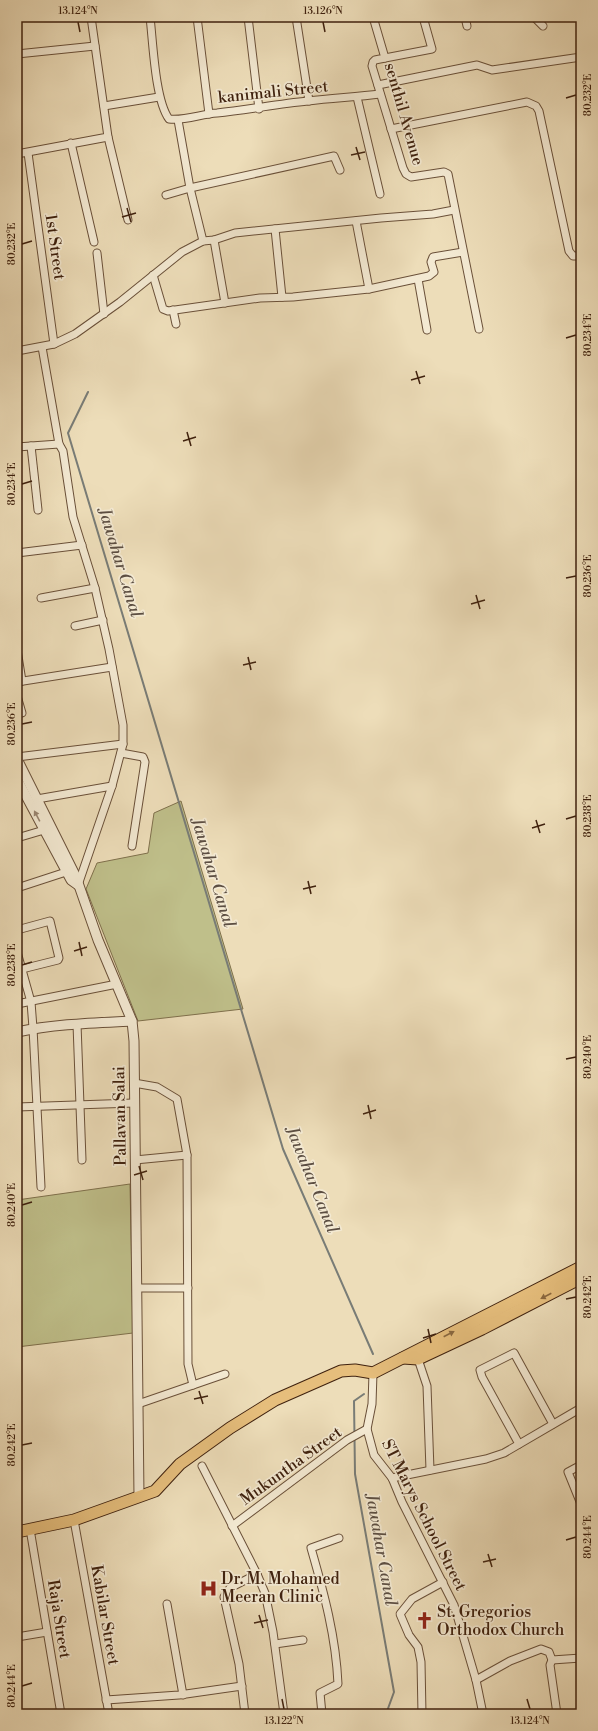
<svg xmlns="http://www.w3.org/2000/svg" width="598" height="1731" viewBox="0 0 598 1731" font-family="'Libre Bodoni',serif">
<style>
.green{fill:#bfbf8a;stroke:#7f704c}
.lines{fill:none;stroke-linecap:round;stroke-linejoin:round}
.stream{stroke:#797c76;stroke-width:2}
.minor-casing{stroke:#6a5039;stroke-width:9}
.tertiary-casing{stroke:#6a5039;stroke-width:11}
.primary-casing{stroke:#3f210e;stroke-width:13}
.minor{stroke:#f3e9d2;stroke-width:7}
.tertiary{stroke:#f3e9d2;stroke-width:9}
.primary{stroke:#e6be7c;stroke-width:11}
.oneway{fill:#998570}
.oneway2{fill:#8a683f}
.ticks{fill:none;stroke:#3f210e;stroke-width:1.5}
.labels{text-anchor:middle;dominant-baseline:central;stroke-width:3.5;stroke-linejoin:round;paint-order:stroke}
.street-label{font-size:16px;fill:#3f210e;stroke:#f3e9d2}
.poi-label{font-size:16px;fill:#3f210e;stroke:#f3e9d2;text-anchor:start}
.water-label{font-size:17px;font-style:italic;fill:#5c4e42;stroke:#f3e9d2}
.neatline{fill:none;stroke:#3f210e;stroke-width:1.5}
.ticks-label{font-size:10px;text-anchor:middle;fill:#3f210e}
</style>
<rect width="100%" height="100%" fill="#edddb9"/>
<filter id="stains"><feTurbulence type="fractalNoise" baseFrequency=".005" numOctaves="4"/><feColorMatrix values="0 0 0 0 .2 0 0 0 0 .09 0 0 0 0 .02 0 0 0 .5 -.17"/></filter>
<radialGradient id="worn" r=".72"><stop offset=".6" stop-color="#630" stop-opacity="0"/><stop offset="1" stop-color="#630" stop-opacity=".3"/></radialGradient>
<g class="green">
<path d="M181,801L243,1009L138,1021L86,889L97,863L148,853L154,813Z"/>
<path d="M130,1184L133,1333L17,1347V1200Z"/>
</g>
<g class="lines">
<g class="stream">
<path d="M88,392L68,433L283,1149L373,1354"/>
<path d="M364,1394L354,1401L355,1474L394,1692L386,1714"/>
</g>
<defs>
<g id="minor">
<path d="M150,17C153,42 155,100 169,119C185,121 201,114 217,113C247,110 277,104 308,101C332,98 356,97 380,94"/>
<path d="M197,17L209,114"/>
<path d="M248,17L259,109"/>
<path d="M296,17L309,101"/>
<path d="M373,17L385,58L375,60L373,62L372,66L403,168L406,174L411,177L444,172L448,174L479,329"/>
<path d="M465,17L467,26"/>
<path d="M534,17L543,26"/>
<path d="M17,54L95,46"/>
<path d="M385,58L432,49L423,17"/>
<path d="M378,85L477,65L492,70L581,57"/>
<path d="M357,97L380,194"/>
<path d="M104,106L159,97"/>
<path d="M178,120L190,188L203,241"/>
<path d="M391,129L527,102L536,106L539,111L569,251L573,256H581"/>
<path d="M108,137L128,220"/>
<path d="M71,143L94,242"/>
<path d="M28,153L54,344"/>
<path d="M17,154L108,137L91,17"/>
<path d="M166,195L190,188L334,156L340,170"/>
<path d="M356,221L369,289"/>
<path d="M275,229L282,297"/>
<path d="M214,240L225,303"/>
<path d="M97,253L104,314"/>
<path d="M153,275L163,309L168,311L260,298L293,297L369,289L429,276L434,272L431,262L433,257L463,252"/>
<path d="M418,279L427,330"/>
<path d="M173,310L176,324"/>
<path d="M42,347L59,444L63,451L73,517L95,588L109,649L123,725V744L112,786L78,885"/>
<path d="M17,351L54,344L75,334L120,302L182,252L203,241L214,240L235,233L381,218L433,214L454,210"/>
<path d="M31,446L38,510"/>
<path d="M17,447L59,444"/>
<path d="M17,553L82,545"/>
<path d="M41,598L95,588"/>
<path d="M75,626L103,620"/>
<path d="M17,650L22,681"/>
<path d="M17,682L112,667"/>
<path d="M17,696L22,713"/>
<path d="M121,753L143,757L145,762L132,846"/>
<path d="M17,757L123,744"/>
<path d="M37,799L112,786"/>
<path d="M17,838L44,830"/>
<path d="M17,888L66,872"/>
<path d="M17,930L50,921L59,958L58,960L22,969"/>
<path d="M17,952L31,1002L33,1028L41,1187"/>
<path d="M17,1004L117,984"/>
<path d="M77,1024L82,1160"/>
<path d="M134,1083L157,1087L177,1099L187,1155L188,1364L193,1385"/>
<path d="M17,1107L134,1103"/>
<path d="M135,1160L187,1155"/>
<path d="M137,1288H188"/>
<path d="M417,1356L427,1386L430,1470"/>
<path d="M373,1373L372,1404L367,1429L374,1455L392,1478L402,1502L454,1605L476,1680L483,1714"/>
<path d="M138,1404L225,1374"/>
<path d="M519,1444L482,1377L480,1370L514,1353L553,1424"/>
<path d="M581,1465L568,1472L581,1504"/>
<path d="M202,1466L257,1574L265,1593L273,1632L284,1714"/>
<path d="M392,1478L486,1459L504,1453L581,1408"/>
<path d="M74,1520L109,1714"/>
<path d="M232,1526L347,1440L367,1429"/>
<path d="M30,1529L61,1714"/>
<path d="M167,1604L183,1695"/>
<path d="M17,1637L47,1632"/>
<path d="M275,1644L303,1640"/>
<path d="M552,1660L550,1665L557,1714"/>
<path d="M476,1680L510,1661L541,1649L549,1652L552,1660L581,1658"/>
<path d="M106,1700L179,1695L242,1686"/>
<path d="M245,1714L239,1664L224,1597L230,1588L257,1574"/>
<path d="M322,1714L320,1693L338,1684C336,1637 324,1593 311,1548L339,1538"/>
<path d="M422,1714L421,1662L418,1647L409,1635L400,1614L412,1599L443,1582"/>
</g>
<g id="tertiary">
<path d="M17,759L76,877L98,940L132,1021L134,1041L139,1497"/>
<path d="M17,779L71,880L78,885"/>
<path d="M17,1032C55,1024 93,1023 132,1021"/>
</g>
<g id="primary">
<path d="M403,1358L418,1359L482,1329L581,1278"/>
<path d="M17,1532L74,1520L155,1491L180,1464L230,1428L275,1400L341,1371L355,1370L373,1373L581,1267"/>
</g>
</defs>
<use href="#minor" class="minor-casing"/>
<use href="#tertiary" class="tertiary-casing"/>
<use href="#primary" class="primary-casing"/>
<use href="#minor" class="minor"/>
<use href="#tertiary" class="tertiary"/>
<use href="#primary" class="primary"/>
</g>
<defs><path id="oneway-solid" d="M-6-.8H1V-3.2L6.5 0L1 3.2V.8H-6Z"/></defs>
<use class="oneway" href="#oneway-solid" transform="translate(37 816) rotate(-118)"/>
<g class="oneway2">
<use href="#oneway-solid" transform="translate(546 1296) rotate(153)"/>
<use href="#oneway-solid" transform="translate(449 1334) rotate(-27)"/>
</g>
<path class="ticks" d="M78,22L80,32M323,22L325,32M566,98L576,95M356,147L360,160M351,155L365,152M127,208L131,222M122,217L136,213M22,244L32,241M566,338L576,335M416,371L420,384M411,380L425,376M187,432L191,446M183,441L196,437M22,484L32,481M566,578L576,576M476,595L480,609M471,604L485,600M248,657L251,670M243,665L256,662M22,724L32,722M566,819L576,816M536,820L540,833M532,828L545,824M308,881L311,894M303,889L316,886M79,942L82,956M74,951L87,947M22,965L32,962M566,1059L576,1057M368,1105L371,1119M363,1114L376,1110M139,1166L143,1180M134,1175L147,1171M22,1205L32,1202M566,1299L576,1297M428,1329L431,1343M423,1338L436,1334M199,1391L203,1404M194,1399L208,1396M22,1445L32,1443M566,1540L576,1537M488,1554L492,1567M483,1562L496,1559M259,1615L263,1628M254,1623L268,1620M22,1686L32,1683M282,1699L284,1709M527,1699L530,1709"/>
<defs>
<symbol id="hospital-bare" viewBox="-9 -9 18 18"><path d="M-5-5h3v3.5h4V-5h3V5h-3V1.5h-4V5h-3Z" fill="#8f2418" stroke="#f3e9d2" stroke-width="2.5" paint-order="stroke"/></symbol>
<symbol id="church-bare" viewBox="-9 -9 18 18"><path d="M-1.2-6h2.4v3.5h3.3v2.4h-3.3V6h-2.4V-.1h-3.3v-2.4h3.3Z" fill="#8f2418" stroke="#f3e9d2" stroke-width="2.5" paint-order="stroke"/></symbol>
</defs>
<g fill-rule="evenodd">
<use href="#hospital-bare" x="196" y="1576" width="25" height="25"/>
<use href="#church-bare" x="412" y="1608" width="25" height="25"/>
</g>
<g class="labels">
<g class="street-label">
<text transform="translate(273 92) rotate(-6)">kanimali Street</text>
<text transform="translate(404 114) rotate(74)">senthil Avenue</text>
<text transform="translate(55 247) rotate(82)">1st Street</text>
<text transform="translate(120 1116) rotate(-91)">Pallavan Salai</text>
<text transform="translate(291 1466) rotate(-36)">Mukuntha Street</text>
<text transform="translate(424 1515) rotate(63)">ST Marys School Street</text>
<text transform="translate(105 1615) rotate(80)">Kabilar Street</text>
<text transform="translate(59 1619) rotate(81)">Raja Street</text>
</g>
<g class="poi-label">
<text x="221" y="1579">Dr. M. Mohamed<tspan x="221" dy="18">Meeran Clinic</tspan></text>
<text x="437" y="1612">St. Gregorios<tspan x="437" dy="18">Orthodox Church</tspan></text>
</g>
<g class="water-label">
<text transform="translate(120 563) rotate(73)">Jawahar Canal</text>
<text transform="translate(213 873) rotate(73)">Jawahar Canal</text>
<text transform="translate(312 1180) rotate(68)">Jawahar Canal</text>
<text transform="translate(381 1550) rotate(80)">Jawahar Canal</text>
</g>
</g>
<rect width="598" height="1731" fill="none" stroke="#edddb9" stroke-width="44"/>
<rect x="22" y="22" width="554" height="1687" class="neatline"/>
<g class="ticks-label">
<text x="78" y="14">13.124°N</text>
<text x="323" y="14">13.126°N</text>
<text transform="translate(587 95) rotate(-90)" y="4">80.232°E</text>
<text transform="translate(11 244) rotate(-90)" y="4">80.232°E</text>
<text transform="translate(587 335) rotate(-90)" y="4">80.234°E</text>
<text transform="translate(11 484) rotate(-90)" y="4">80.234°E</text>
<text transform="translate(587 576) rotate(-90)" y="4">80.236°E</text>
<text transform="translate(11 724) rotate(-90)" y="4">80.236°E</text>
<text transform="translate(587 816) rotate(-90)" y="4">80.238°E</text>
<text transform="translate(11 965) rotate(-90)" y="4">80.238°E</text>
<text transform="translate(587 1057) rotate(-90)" y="4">80.240°E</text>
<text transform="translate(11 1205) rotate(-90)" y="4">80.240°E</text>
<text transform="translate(587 1297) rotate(-90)" y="4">80.242°E</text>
<text transform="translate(11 1445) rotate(-90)" y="4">80.242°E</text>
<text transform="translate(587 1537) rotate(-90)" y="4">80.244°E</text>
<text transform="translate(11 1686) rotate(-90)" y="4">80.244°E</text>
<text x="284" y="1724">13.122°N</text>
<text x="530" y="1724">13.124°N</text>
</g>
<rect width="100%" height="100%" filter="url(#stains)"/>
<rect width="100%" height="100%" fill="url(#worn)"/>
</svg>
